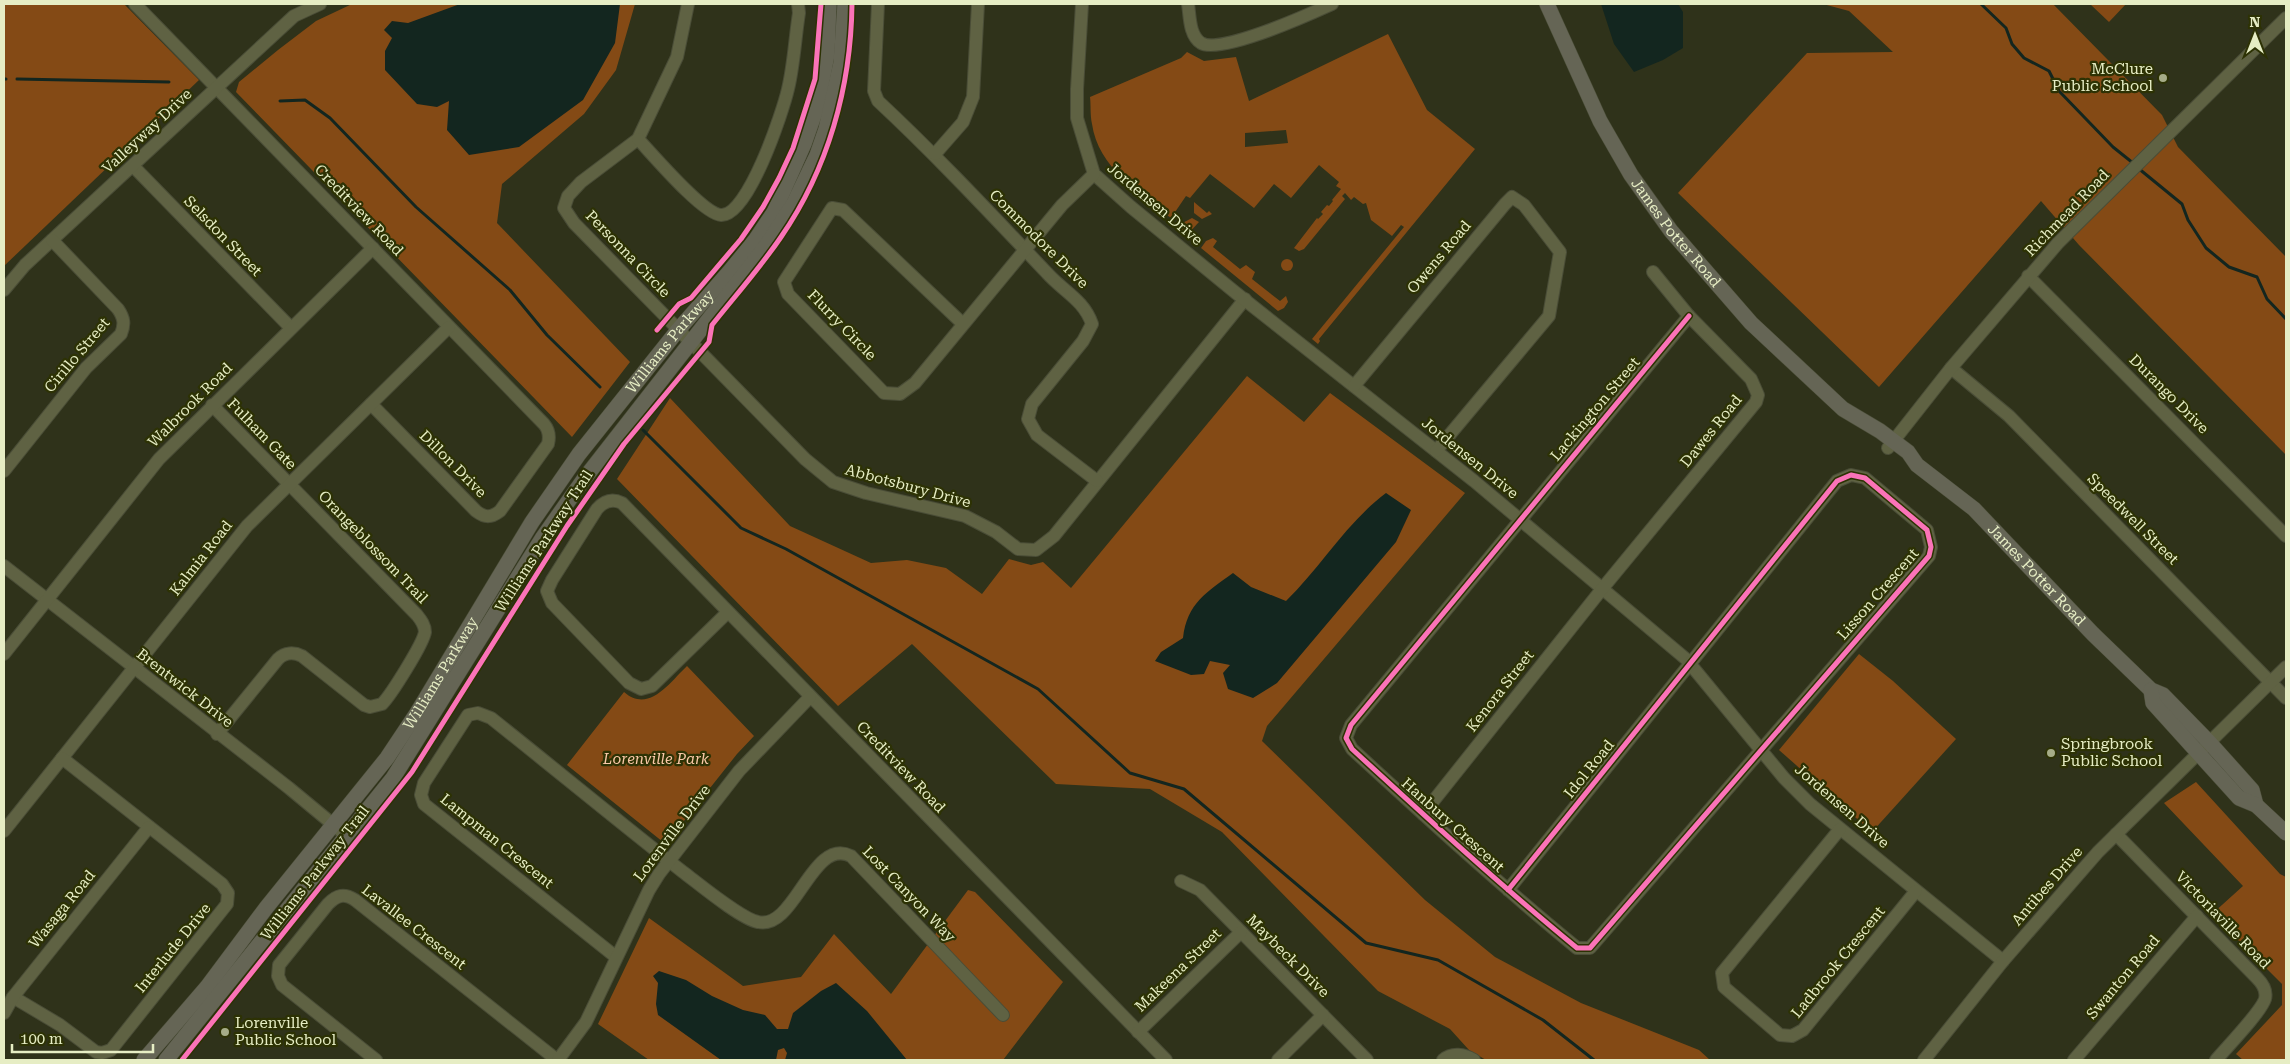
<svg xmlns="http://www.w3.org/2000/svg" width="2290" height="1064" viewBox="0 0 2290 1064" font-family="'Roboto Serif',serif">
<style>
.green{fill:#844a15;fill-rule:evenodd}
.water{fill:#13261f}
.lines{fill:none;stroke-linecap:round;stroke-linejoin:round}
.stream{stroke:#13261f;stroke-width:3}
.minor-casing{stroke:#4a4d37;stroke-width:14}
.major-casing{stroke:#4a4d37;stroke-width:16}
.minor{stroke:#5f6243;stroke-width:12}
.major{stroke:#656555;stroke-width:15}
.cycleway-casing{stroke:#2d3204;stroke-width:8}
.cycleway{stroke:#fb73b8;stroke-width:5}
.poi-dot{fill:#a6ac88;stroke:#2d3204;stroke-width:2}
.labels{text-anchor:middle;dominant-baseline:central;stroke-width:4.5;stroke-linejoin:round;paint-order:stroke}
.poi-label{font-size:15px;fill:#e6edc4;stroke:#2d3204;text-anchor:start}
.street-label{font-size:15px;fill:#e6edc4;stroke:#2d3204}
.park-label{font-size:15px;font-style:italic;fill:#fac9a8;stroke:#2d3204}
</style>
<rect width="100%" height="100%" fill="#2f321a"/>
<g class="green">
<path d="M4,4H124L199,80L4,266Z"/>
<path d="M352,4H635L616,70L584,114L502,184L497,223L630,362L572,437L236,92L239,82L278,50L316,21Z"/>
<path d="M1823,4H2053L2162,115L2178,147L2286,257V455L2079,245L2041,201L1879,387L1678,193L1807,53L1893,52L1849,11Z"/>
<path d="M2090,4H2126L2109,22Z"/>
<path d="M1388,34L1427,110L1475,149L1319,339L1320,341L1318,344L1312,339L1404,227L1401,225L1392,236L1371,220L1366,203L1363,204L1354,197L1351,200L1345,193L1342,196L1345,199L1304,249L1299,251L1294,248L1317,218L1318,219L1323,214L1321,212L1327,205L1329,206L1333,201L1332,200L1341,189L1336,186L1339,182L1319,165L1291,198L1274,184L1254,208L1210,174L1190,198L1186,196L1171,218C1139,193 1098,167 1092,124C1090,115 1091,105 1090,97L1181,58L1187,52L1204,61L1236,57L1249,101ZM1286,130L1288,143L1245,147V133Z"/>
<path d="M1194,202L1207,213L1209,211L1212,214L1202,219L1194,213Z"/>
<path d="M1192,218L1199,222L1186,236L1175,227Z"/>
<path d="M1213,238L1217,241L1213,247L1240,269L1246,265L1255,272L1252,279L1280,301L1286,296L1288,302L1284,308L1278,311L1201,248L1206,241Z"/>
<circle cx="1287" cy="265" r="6"/>
<path d="M1247,376L1304,422L1330,393L1465,493L1267,726L1262,741L1425,900L1495,957L1581,1003L1699,1050L1710,1060H1486L1469,1050L1450,1029L1378,991L1222,832L1150,789L1056,784L912,644L838,706L617,479L670,398L790,526L871,563L907,560L946,568L982,594L1009,559L1031,565L1043,562L1071,588Z"/>
<path d="M1859,654L1893,681L1956,739L1872,832L1779,750Z"/>
<path d="M687,666L754,736L737,754L668,841L663,842L567,765L624,692C649,714 670,682 687,666Z"/>
<path d="M2196,782L2280,874L2286,877V1060H2243L2236,1054L2282,1005V984L2212,914L2243,886L2164,803Z"/>
<path d="M968,890L975,892L1063,982L1003,1060H649L598,1024L649,918L743,986L801,977L834,934L891,994Z"/>
</g>
<g class="water">
<path d="M460,4H620L615,43L583,100L519,147L469,155L447,130L449,101L437,107L417,104L385,70V51L392,38L384,30L392,21L408,23Z"/>
<path d="M1601,4H1678L1683,12V48L1663,60L1634,72L1614,44Z"/>
<path d="M1386,493L1411,510L1396,542L1277,683L1253,698L1228,689L1223,673L1230,665L1210,661L1204,674L1191,675L1155,661L1161,652L1183,638C1187,603 1207,592 1233,573L1251,587L1286,601C1321,567 1347,522 1386,493Z"/>
<path d="M659,971L686,980L712,996L743,1010L765,1015L777,1029H788L793,1013L821,991L836,983L867,1011L907,1060H785L787,1053L784,1048L778,1050L776,1060H721L658,1015L656,1004L658,983L653,976Z"/>
</g>
<g class="lines">
<g class="stream">
<path d="M1981,4L2006,28L2012,44L2024,58L2049,71L2059,91L2113,147L2133,163"/>
<path d="M4,79H6"/>
<path d="M17,79L169,82"/>
<path d="M280,101L305,100L330,118L416,207L510,290L547,335L600,387"/>
<path d="M2138,168L2182,204L2188,220L2206,248L2229,267L2257,277L2267,299L2286,319"/>
<path d="M643,430L741,528L786,549L1038,689L1130,773L1184,789L1366,943L1438,960L1543,1020L1594,1060"/>
</g>
<defs>
<g id="minor">
<path d="M135,4L544,424C549,430 550,436 548,444L500,511C491,518 485,518 476,511L371,404"/>
<path d="M688,4L677,57L638,139L581,182L568,196L564,208L574,223L805,459L833,482L866,493L965,516L996,532L1018,549L1036,550L1054,536L1245,299"/>
<path d="M878,4L874,91L878,101C937,156 992,215 1047,273C1063,291 1084,300 1092,324L1083,341L1032,404L1028,419L1037,435L1097,481"/>
<path d="M1082,4L1077,89V118L1094,174L1131,207L1236,293L1474,481L1686,659L1784,778L1810,804L2003,961"/>
<path d="M1188,4C1190,16 1189,35 1201,43C1220,55 1310,14 1332,4"/>
<path d="M638,139C653,155 703,214 721,215C748,217 783,111 788,89C794,64 795,38 799,13L798,4"/>
<path d="M935,154L963,122L973,97L978,4"/>
<path d="M133,166L291,328"/>
<path d="M2028,276L2286,536"/>
<path d="M4,290L25,265L294,16L320,4"/>
<path d="M963,324L843,210L832,208L784,282L788,294L884,393L900,394L915,383L1062,205L1094,174"/>
<path d="M1951,368L2009,416L2286,698"/>
<path d="M1354,386L1505,204L1512,197L1524,205L1560,252L1549,316L1436,451"/>
<path d="M212,405L417,615C421,620 425,625 425,632C423,644 391,695 382,704L370,707L364,705L302,656C294,652 285,652 278,659L217,734"/>
<path d="M1888,448L1951,368L2058,243L2286,18"/>
<path d="M4,471L86,368L121,334C125,324 124,318 118,309L52,240"/>
<path d="M4,566L289,788L347,836"/>
<path d="M728,612L652,686L641,689L629,683L552,603L547,591L552,580L597,509C604,501 612,498 622,503L1166,1060"/>
<path d="M4,654L159,459L373,248"/>
<path d="M1423,814L1602,589L1756,402L1758,395L1751,379L1689,316L1653,272"/>
<path d="M1840,829L1722,973L1724,987L1780,1035L1792,1036L1803,1030L1916,891"/>
<path d="M4,831L247,526L449,327"/>
<path d="M2116,834L2257,978C2263,984 2267,991 2265,999C2261,1012 2226,1048 2216,1060"/>
<path d="M1181,881L1200,890L1367,1060"/>
<path d="M1508,890L1837,481L1851,475L1865,478L1927,530L1931,547L1929,556L1590,948H1577C1500,885 1426,817 1352,749L1346,738L1351,725L1689,316"/>
<path d="M616,957L424,804L421,795L424,783L468,715L478,713L491,718C555,769 618,821 683,872C699,884 741,919 758,922C795,931 812,836 851,856L1003,1015"/>
<path d="M13,997L60,1025L96,1052L102,1053L111,1050L227,904L228,893L222,884L62,758"/>
<path d="M4,1013L13,997L149,827"/>
<path d="M1138,1032L1241,932"/>
<path d="M376,1060L282,985L278,976L279,965L328,904C337,895 344,893 355,900L557,1060"/>
<path d="M558,1060L586,1022L649,890L659,874L739,771L810,697"/>
<path d="M1278,1060L1323,1015"/>
<path d="M1443,1060C1452,1052 1464,1054 1474,1060"/>
<path d="M1924,1060L2003,961L2098,852L2286,667"/>
<path d="M2074,1060L2197,916"/>
</g>
<g id="major">
<path id="s1" d="M1547,4L1600,121L1631,175L1671,231L1751,323L1843,409L1880,431L1908,452L1917,465L1974,509L2093,634L2151,690L2163,695L2209,742L2252,790L2256,805"/>
<path d="M2151,690L2153,703L2239,798L2256,805L2286,833"/>
<path id="s2" d="M144,1060L207,987L266,908L387,758L417,713L532,522L579,454L678,330L730,271L756,239L774,212L804,144L817,107L827,55L829,4"/>
<path d="M166,1060L393,778L543,537L584,479L766,246L794,203L817,155L826,129L841,63L845,4"/>
</g>
</defs>
<use href="#minor" class="minor-casing"/>
<use href="#major" class="major-casing"/>
<use href="#minor" class="minor"/>
<use href="#major" class="major"/>
<defs>
<g id="cycleway">
<path d="M657,330L679,304L691,298L741,239L763,207L779,178L793,148L815,79L821,4"/>
<path d="M1508,890L1837,481L1851,475L1865,478L1927,530L1931,547L1929,556L1590,948H1577C1500,885 1426,817 1352,749L1346,738L1351,725L1689,316"/>
<path d="M182,1060L412,772L567,526L624,444L709,342L712,325C735,296 760,268 781,237C828,169 851,87 852,4"/>
</g>
</defs>
<use href="#cycleway" class="cycleway-casing"/>
<use href="#cycleway" class="cycleway"/>
</g>
<g class="poi-dot">
<circle cx="2163" cy="78" r="5"/>
<circle cx="2051" cy="753" r="5"/>
<circle cx="225" cy="1032" r="5"/>
</g>
<g class="labels">
<g class="poi-label">
<text x="2153" y="69" text-anchor="end">McClure<tspan x="2153" dy="17">Public School</tspan></text>
<text x="2061" y="744">Springbrook<tspan x="2061" dy="17">Public School</tspan></text>
<text x="235" y="1023">Lorenville<tspan x="235" dy="17">Public School</tspan></text>
</g>
<g class="street-label">
<text transform="translate(147 131) rotate(-43)">Valleyway Drive</text>
<text transform="translate(1155 204) rotate(40)">Jordensen Drive</text>
<text transform="translate(359 210) rotate(46)">Creditview Road</text>
<text transform="translate(2067 213) rotate(-46)">Richmead Road</text>
<text stroke="none"><textPath href="#s1" startOffset="264">James Potter Road</textPath></text>
<text transform="translate(223 236) rotate(46)">Selsdon Street</text>
<text transform="translate(1039 239) rotate(45)">Commodore Drive</text>
<text transform="translate(628 254) rotate(46)">Personna Circle</text>
<text transform="translate(1439 257) rotate(-50)">Owens Road</text>
<text transform="translate(842 325) rotate(46)">Flurry Circle</text>
<text stroke="none"><textPath href="#s2" startOffset="892">Williams Parkway</textPath></text>
<text transform="translate(77 355) rotate(-50)">Cirillo Street</text>
<text transform="translate(2169 394) rotate(45)">Durango Drive</text>
<text transform="translate(190 405) rotate(-45)">Walbrook Road</text>
<text transform="translate(1595 409) rotate(-50)">Lackington Street</text>
<text transform="translate(1711 431) rotate(-51)">Dawes Road</text>
<text transform="translate(262 434) rotate(46)">Fulham Gate</text>
<text transform="translate(1470 458) rotate(39)">Jordensen Drive</text>
<text transform="translate(453 464) rotate(45)">Dillon Drive</text>
<text transform="translate(908 486) rotate(15)">Abbotsbury Drive</text>
<text transform="translate(2133 519) rotate(45)">Speedwell Street</text>
<text transform="translate(544 541) rotate(-57)">Williams Parkway Trail</text>
<text transform="translate(373 547) rotate(46)">Orangeblossom Trail</text>
<text transform="translate(201 558) rotate(-52)">Kalmia Road</text>
<text stroke="none"><textPath href="#s1" startOffset="764">James Potter Road</textPath></text>
<text transform="translate(1878 594) rotate(-49)">Lisson Crescent</text>
<text stroke="none"><textPath href="#s2" startOffset="488">Williams Parkway</textPath></text>
<text transform="translate(185 688) rotate(38)">Brentwick Drive</text>
<text transform="translate(1500 691) rotate(-52)">Kenora Street</text>
<text transform="translate(901 767) rotate(46)">Creditview Road</text>
<text transform="translate(1589 769) rotate(-51)">Idol Road</text>
<text transform="translate(1842 806) rotate(41)">Jordensen Drive</text>
<text transform="translate(1453 825) rotate(42)">Hanbury Crescent</text>
<text transform="translate(672 833) rotate(-53)">Lorenville Drive</text>
<text transform="translate(497 841) rotate(39)">Lampman Crescent</text>
<text transform="translate(315 873) rotate(-52)">Williams Parkway Trail</text>
<text transform="translate(2047 886) rotate(-49)">Antibes Drive</text>
<text transform="translate(909 894) rotate(46)">Lost Canyon Way</text>
<text transform="translate(62 909) rotate(-51)">Wasaga Road</text>
<text transform="translate(2223 920) rotate(46)">Victoriaville Road</text>
<text transform="translate(414 927) rotate(38)">Lavallee Crescent</text>
<text transform="translate(173 948) rotate(-51)">Interlude Drive</text>
<text transform="translate(1288 956) rotate(45)">Maybeck Drive</text>
<text transform="translate(1838 962) rotate(-51)">Ladbrook Crescent</text>
<text transform="translate(1178 970) rotate(-44)">Makeena Street</text>
<text transform="translate(2123 977) rotate(-50)">Swanton Road</text>
</g>
<g class="park-label">
<text x="656" y="759">Lorenville Park</text>
</g>
</g>
<rect width="2290" height="1064" fill="none" stroke="#e6edc4" stroke-width="10"/>
<g transform="translate(2255 35)" stroke="#2d3204" stroke-width="4" paint-order="stroke">
<path d="M0-4L9 19L0 12L-9 19Z" fill="#e6edc4"/>
<text y="-8" font-size="14" font-weight="bold" text-anchor="middle" fill="#e6edc4">N</text>
</g>
<path d="M12 1044v8h141v-8" fill="none" stroke="#e6edc4" stroke-width="2.5"/>
<text x="20" y="1044" font-size="15" fill="#e6edc4" stroke="#2d3204" stroke-width="4" paint-order="stroke">100 m</text>
</svg>
